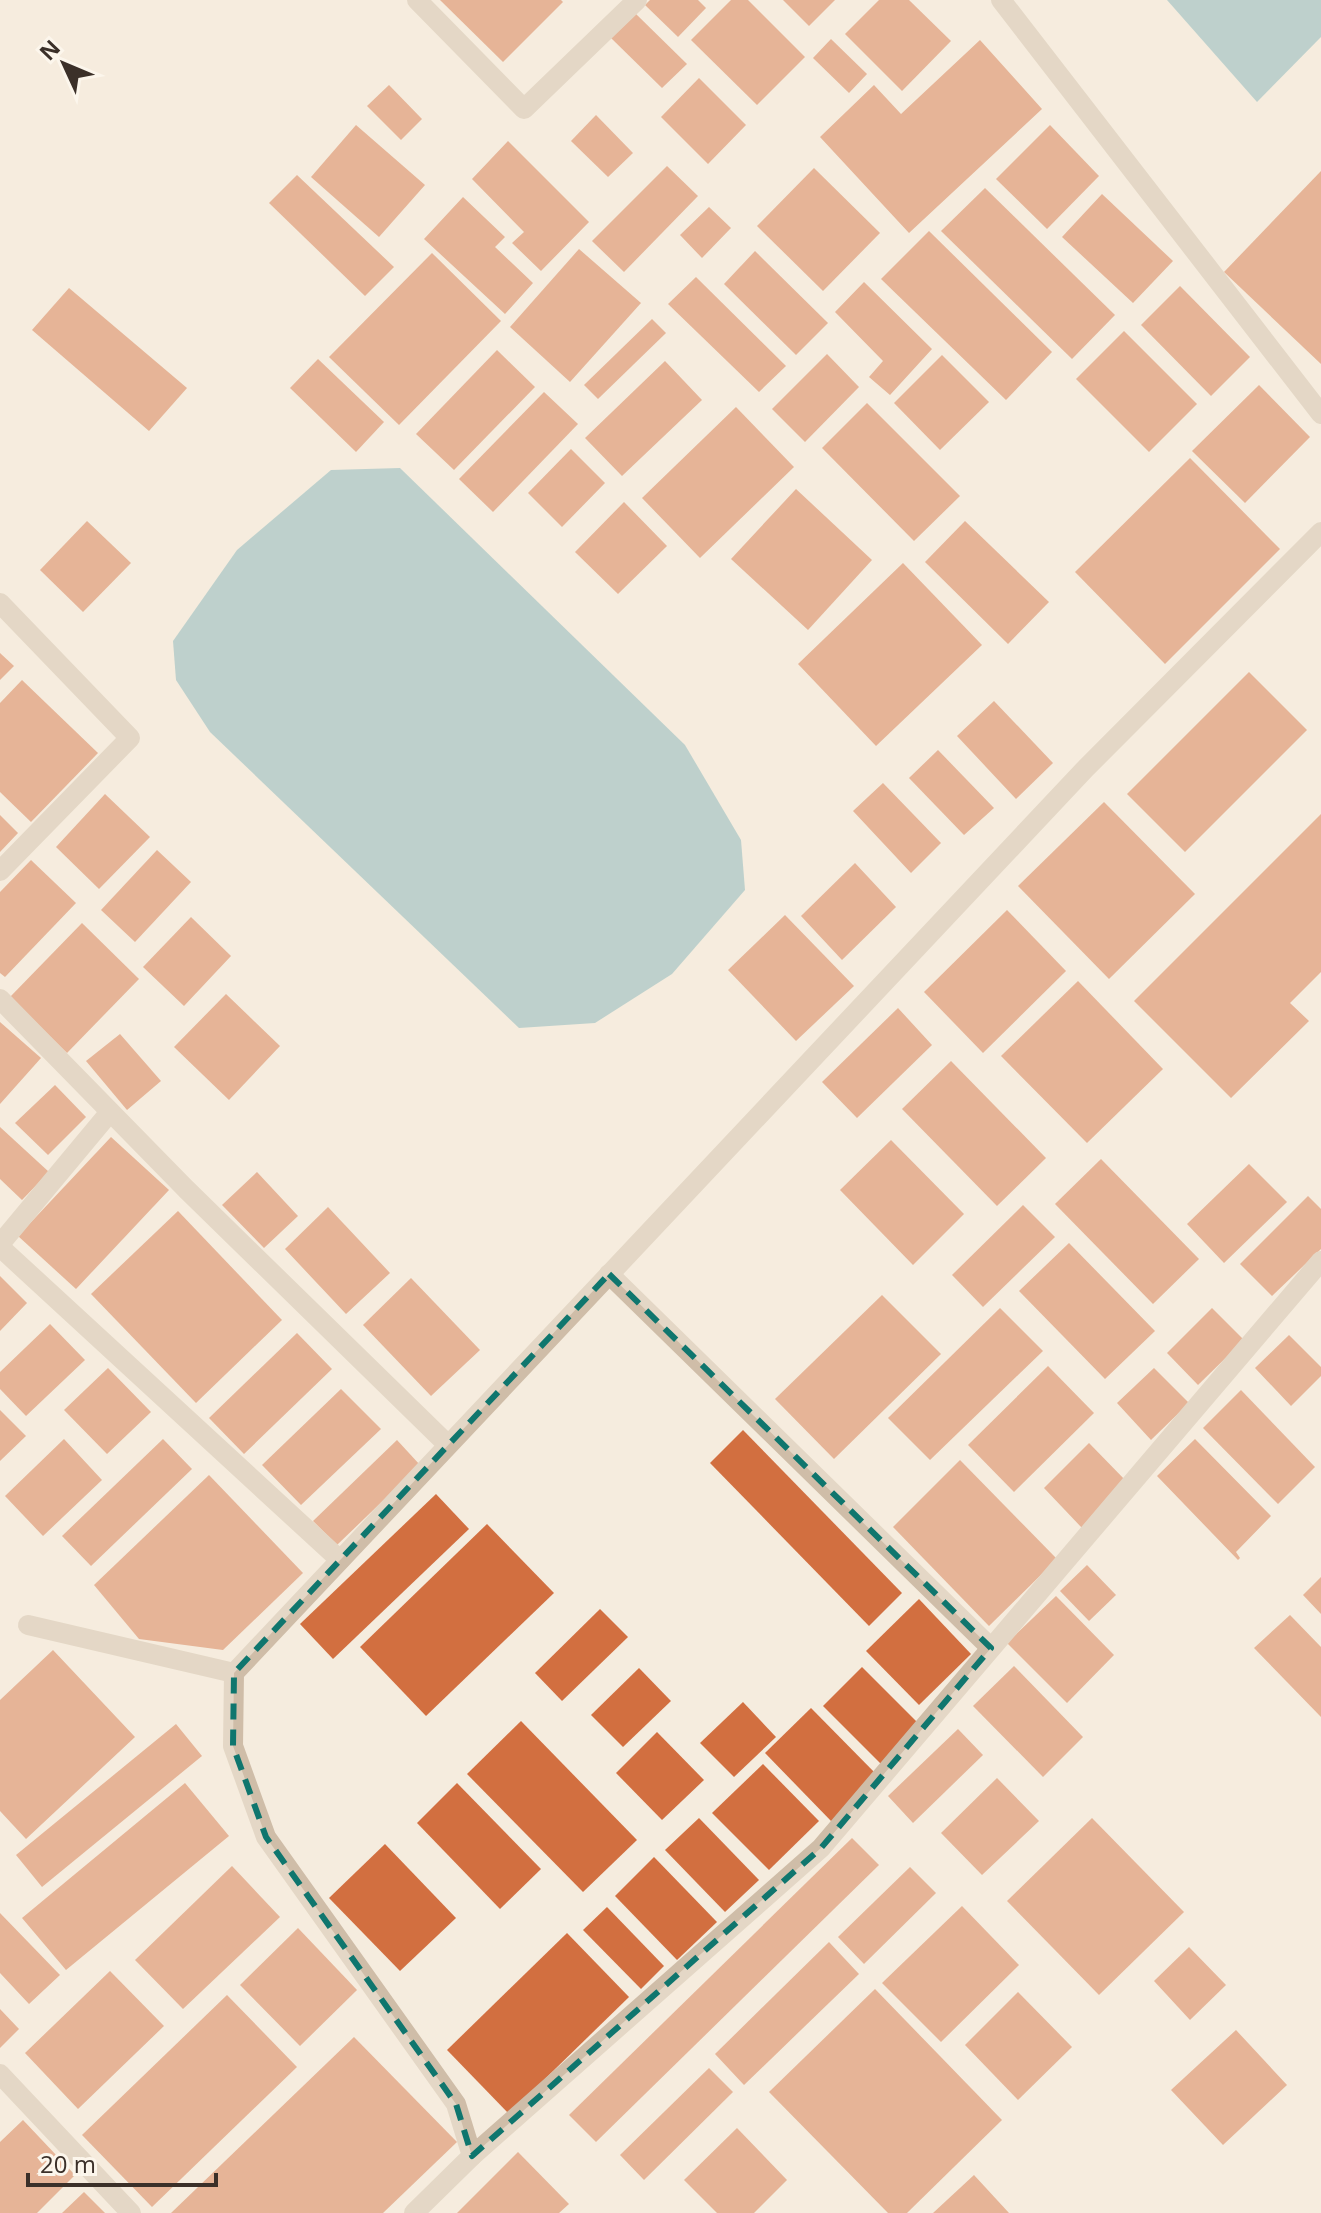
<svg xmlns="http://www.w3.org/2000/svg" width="1321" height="2213" viewBox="0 0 1321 2213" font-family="'Open Sans',sans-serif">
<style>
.water{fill:#7aaeb6}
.building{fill:#d26f40}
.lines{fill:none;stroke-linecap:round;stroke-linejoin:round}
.street{stroke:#cfbda8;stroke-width:20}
.marked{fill:none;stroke:#0f766e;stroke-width:6;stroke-dasharray:16 10;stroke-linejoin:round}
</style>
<rect width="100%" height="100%" fill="#f5ecde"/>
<g class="water">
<path d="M1167,0H1321V37L1257,102Z"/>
<path d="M400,468L685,745L741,840L745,890L672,974L595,1023L519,1028L210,732L176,680L173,641L237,550L331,470Z"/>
</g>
<g class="building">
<path d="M440,0H561L563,2L503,62Z"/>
<path d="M650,0H698L706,8L678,37L645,5Z"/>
<path d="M731,0H748L805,57L757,105L691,40Z"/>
<path d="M783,0H835L809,26Z"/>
<path d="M879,0H909L951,41L902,91L845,34Z"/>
<path d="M636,14L687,64L662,88L611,38Z"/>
<path d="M831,39L867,74L849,93L813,58Z"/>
<path d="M980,40L1042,109L909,233L820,137L874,85L901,114Z"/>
<path d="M699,78L746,125L708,164L661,117Z"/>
<path d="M389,85L422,119L401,140L367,106Z"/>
<path d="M596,115L633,153L608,177L571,141Z"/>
<path d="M356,125L425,185L379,237L311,177Z"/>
<path d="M1050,125L1099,176L1047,229L996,179Z"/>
<path d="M508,141L589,222L541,271L512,243L524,232L472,179Z"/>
<path d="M667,166L698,196L624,272L592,241Z"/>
<path d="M814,168L880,233L823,291L757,226Z"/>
<path d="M1321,171V364L1224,272Z"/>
<path d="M297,175L394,267L365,296L269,203Z"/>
<path d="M985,188L1115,315L1072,359L941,231Z"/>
<path d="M1102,194L1173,261L1133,303L1062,237Z"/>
<path d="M463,197L505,237L495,247L533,283L505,314L424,239Z"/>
<path d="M709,207L731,228L702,258L680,235Z"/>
<path d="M929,231L1052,352L1006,400L881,279Z"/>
<path d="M579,249L641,303L570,382L510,327Z"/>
<path d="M755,251L828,323L796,355L724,284Z"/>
<path d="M432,253L501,321L399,425L329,357Z"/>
<path d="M696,277L786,366L759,392L668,304Z"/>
<path d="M864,282L932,349L890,395L869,377L883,361L835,312Z"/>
<path d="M1180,286L1250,357L1211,396L1141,325Z"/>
<path d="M69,288L187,388L149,431L32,330Z"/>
<path d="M652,319L666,333L598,399L584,385Z"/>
<path d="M1124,331L1197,404L1149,452L1076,379Z"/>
<path d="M497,350L535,387L454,470L416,434Z"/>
<path d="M827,354L859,387L805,442L772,409Z"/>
<path d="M942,355L989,402L940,450L894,403Z"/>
<path d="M318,359L384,422L356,452L290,388Z"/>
<path d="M665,361L702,400L622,476L585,438Z"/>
<path d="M1259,385L1310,437L1245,503L1192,451Z"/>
<path d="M544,392L578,424L493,512L459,479Z"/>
<path d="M867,403L960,496L914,541L822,448Z"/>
<path d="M736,407L794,467L700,558L642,498Z"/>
<path d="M571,449L605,483L562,527L528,493Z"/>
<path d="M1190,458L1280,549L1165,664L1075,572Z"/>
<path d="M796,489L872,560L808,630L731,559Z"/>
<path d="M624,502L667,546L618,594L575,552Z"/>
<path d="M87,521L131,563L83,612L40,570Z"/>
<path d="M965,521L1049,602L1008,644L925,562Z"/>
<path d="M903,563L982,645L876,746L798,664Z"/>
<path d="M0,653L14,666L0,680Z"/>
<path d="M1249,672L1307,730L1185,852L1127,794Z"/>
<path d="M22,680L98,753L31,822L0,792V703Z"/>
<path d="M994,701L1053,763L1016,799L957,736Z"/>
<path d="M938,750L994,808L964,835L909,778Z"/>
<path d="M883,783L941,843L911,873L853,811Z"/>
<path d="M105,794L150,837L99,889L56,847Z"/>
<path d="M1104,802L1195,894L1109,979L1018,886Z"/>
<path d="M1321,814V972L1290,1003L1309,1021L1231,1098L1134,1001Z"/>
<path d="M0,815L18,833L0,852Z"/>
<path d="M157,850L191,882L135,942L101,910Z"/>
<path d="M31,860L76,903L5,977L0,973V892Z"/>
<path d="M855,863L896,907L842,960L801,916Z"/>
<path d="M1007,910L1066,971L983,1053L924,992Z"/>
<path d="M785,915L854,986L796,1041L728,970Z"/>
<path d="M191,917L231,956L184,1006L143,967Z"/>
<path d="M82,923L139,979L67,1053L10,997Z"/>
<path d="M1078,981L1163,1069L1087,1143L1001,1056Z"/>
<path d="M226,994L280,1046L229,1100L174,1047Z"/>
<path d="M898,1008L932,1045L857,1118L822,1082Z"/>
<path d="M0,1022L41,1058L0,1104Z"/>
<path d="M120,1034L161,1081L127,1110L86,1061Z"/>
<path d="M951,1061L1046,1158L997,1206L902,1109Z"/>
<path d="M55,1085L86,1117L48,1155L15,1123Z"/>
<path d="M0,1127L49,1172L22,1200L0,1179Z"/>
<path d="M111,1137L169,1190L76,1289L18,1236Z"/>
<path d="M891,1140L964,1214L913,1265L840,1190Z"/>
<path d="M1101,1159L1199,1259L1153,1304L1055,1204Z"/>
<path d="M1249,1164L1287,1202L1224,1263L1187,1224Z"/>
<path d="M257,1172L298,1216L264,1248L222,1205Z"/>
<path d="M1308,1196L1321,1209V1249L1272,1296L1240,1264Z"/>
<path d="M1023,1205L1055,1237L983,1307L952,1275Z"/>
<path d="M328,1207L390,1273L346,1314L285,1249Z"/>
<path d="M178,1211L282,1320L196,1403L91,1294Z"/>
<path d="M1069,1243L1155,1331L1105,1379L1019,1291Z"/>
<path d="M0,1276L27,1303L0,1331Z"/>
<path d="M411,1278L480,1350L431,1396L363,1325Z"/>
<path d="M882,1295L941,1354L834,1459L775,1399Z"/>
<path d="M1000,1308L1043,1351L930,1460L888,1418Z"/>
<path d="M1212,1308L1244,1340L1198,1385L1167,1353Z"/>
<path d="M50,1324L85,1360L26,1416L0,1389V1372Z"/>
<path d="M297,1333L332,1369L244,1454L209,1418Z"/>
<path d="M1289,1335L1321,1367V1376L1291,1406L1255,1368Z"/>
<path d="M1048,1366L1094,1413L1014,1492L968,1445Z"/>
<path d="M108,1368L151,1412L107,1454L64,1410Z"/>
<path d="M1154,1368L1189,1403L1151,1440L1117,1403Z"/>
<path d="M341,1389L381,1429L301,1505L262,1465Z"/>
<path d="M1241,1390L1315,1467L1278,1504L1203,1428Z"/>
<path d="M0,1410L26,1436L0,1461Z"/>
<path d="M743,1430L902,1593L869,1626L710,1463Z"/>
<path d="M64,1439L102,1480L43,1536L5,1496Z"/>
<path d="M163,1439L192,1469L91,1566L62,1536Z"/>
<path d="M1195,1439L1271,1516L1236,1552L1240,1558L1238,1560L1157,1476Z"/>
<path d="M397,1440L420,1465L337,1545L313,1521Z"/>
<path d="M1089,1443L1128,1483L1082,1528L1044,1488Z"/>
<path d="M960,1460L1057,1559L989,1626L893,1527Z"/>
<path d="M209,1475L303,1573L223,1650L139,1639L94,1585Z"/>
<path d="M436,1494L469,1529L333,1659L300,1624Z"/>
<path d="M487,1524L554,1593L426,1716L360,1647Z"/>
<path d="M1087,1565L1116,1595L1089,1621L1060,1591Z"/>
<path d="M1321,1577V1614L1303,1595Z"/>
<path d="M1056,1596L1114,1655L1067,1703L1007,1643Z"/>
<path d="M919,1599L971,1654L919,1705L866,1651Z"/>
<path d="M600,1609L628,1637L562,1701L535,1673Z"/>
<path d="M1290,1615L1321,1647V1717L1254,1648Z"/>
<path d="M53,1650L135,1737L26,1839L0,1811V1700Z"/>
<path d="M1014,1666L1083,1737L1043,1777L973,1706Z"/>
<path d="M862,1667L921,1726L881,1764L823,1706Z"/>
<path d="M639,1668L671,1701L623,1747L591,1715Z"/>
<path d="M743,1702L776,1737L734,1777L700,1743Z"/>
<path d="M811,1708L879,1777L832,1822L765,1753Z"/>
<path d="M521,1721L637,1840L583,1892L467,1774Z"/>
<path d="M176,1724L202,1756L42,1887L16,1855Z"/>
<path d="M958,1729L983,1755L913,1823L888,1796Z"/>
<path d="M657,1732L704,1780L662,1820L616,1773Z"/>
<path d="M763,1764L819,1821L769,1870L712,1813Z"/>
<path d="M997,1778L1039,1821L982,1875L941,1833Z"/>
<path d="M185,1783L229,1836L66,1970L22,1918Z"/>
<path d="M457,1783L541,1869L500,1909L417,1823Z"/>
<path d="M699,1818L759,1880L725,1912L665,1850Z"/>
<path d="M1092,1818L1184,1912L1099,1995L1007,1901Z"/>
<path d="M852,1838L879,1865L596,2142L569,2115Z"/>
<path d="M385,1844L456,1918L400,1971L329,1898Z"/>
<path d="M654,1857L717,1922L677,1960L615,1896Z"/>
<path d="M232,1866L280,1917L183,2009L135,1960Z"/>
<path d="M910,1867L936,1893L864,1964L838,1937Z"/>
<path d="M962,1906L1019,1965L941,2042L882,1983Z"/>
<path d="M607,1907L664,1966L641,1989L583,1930Z"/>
<path d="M0,1913L60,1975L29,2004L0,1973Z"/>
<path d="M298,1928L357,1990L300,2046L240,1985Z"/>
<path d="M567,1933L629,1997L509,2114L447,2050Z"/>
<path d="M829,1942L859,1974L744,2085L715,2054Z"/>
<path d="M1189,1947L1226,1985L1190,2020L1154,1981Z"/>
<path d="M110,1971L164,2026L78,2109L25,2053Z"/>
<path d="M875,1989L1002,2120L907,2213H888L769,2092Z"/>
<path d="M1018,1992L1072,2047L1018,2100L965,2045Z"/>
<path d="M227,1995L297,2067L152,2207L82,2135Z"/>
<path d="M0,2009L19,2029L0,2048Z"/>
<path d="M1236,2030L1287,2085L1223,2145L1171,2090Z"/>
<path d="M354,2037L457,2142L383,2213H171Z"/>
<path d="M709,2068L733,2092L644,2180L620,2155Z"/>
<path d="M23,2120L75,2175L37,2213H0V2142Z"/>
<path d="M737,2128L787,2180L754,2213H717L684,2180Z"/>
<path d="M518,2152L569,2204L559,2213H457Z"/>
<path d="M974,2175L1009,2213H933Z"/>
<path d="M84,2192L105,2213H62Z"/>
</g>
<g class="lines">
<g class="street">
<path d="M417,0L524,109L637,0"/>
<path d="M1001,0L1321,414"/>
<path d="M0,603L130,738L0,871"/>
<path d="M0,999L186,1189L448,1445"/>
<path d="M0,1244L110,1112"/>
<path d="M0,1247L340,1560"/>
<path d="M609,1274L991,1648"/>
<path d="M28,1625L234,1673"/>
<path d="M0,2074L131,2213"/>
<path d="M472,2156L821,1848L1321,1261"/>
<path d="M414,2213L472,2156L456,2104L266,1837L233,1746L234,1673L1086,768L1321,532"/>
</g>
</g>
<path d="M0 0H1321V2213H0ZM609,1274L991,1648L821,1848L472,2156L456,2104L266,1837L233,1746L234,1673Z" fill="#f5ecde" fill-opacity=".55" fill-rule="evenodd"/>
<path class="marked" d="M609,1274L991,1648L821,1848L472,2156L456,2104L266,1837L233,1746L234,1673Z"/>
<g transform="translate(64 64) rotate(314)" stroke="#fcf6ec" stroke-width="6" paint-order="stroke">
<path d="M0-6L14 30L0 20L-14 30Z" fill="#3b3029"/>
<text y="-12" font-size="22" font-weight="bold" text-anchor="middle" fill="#3b3029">N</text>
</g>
<path d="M28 2173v12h188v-12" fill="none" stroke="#3b3029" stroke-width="4"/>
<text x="40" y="2173" font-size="24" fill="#3b3029" stroke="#fcf6ec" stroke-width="6" paint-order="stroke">20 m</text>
</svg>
